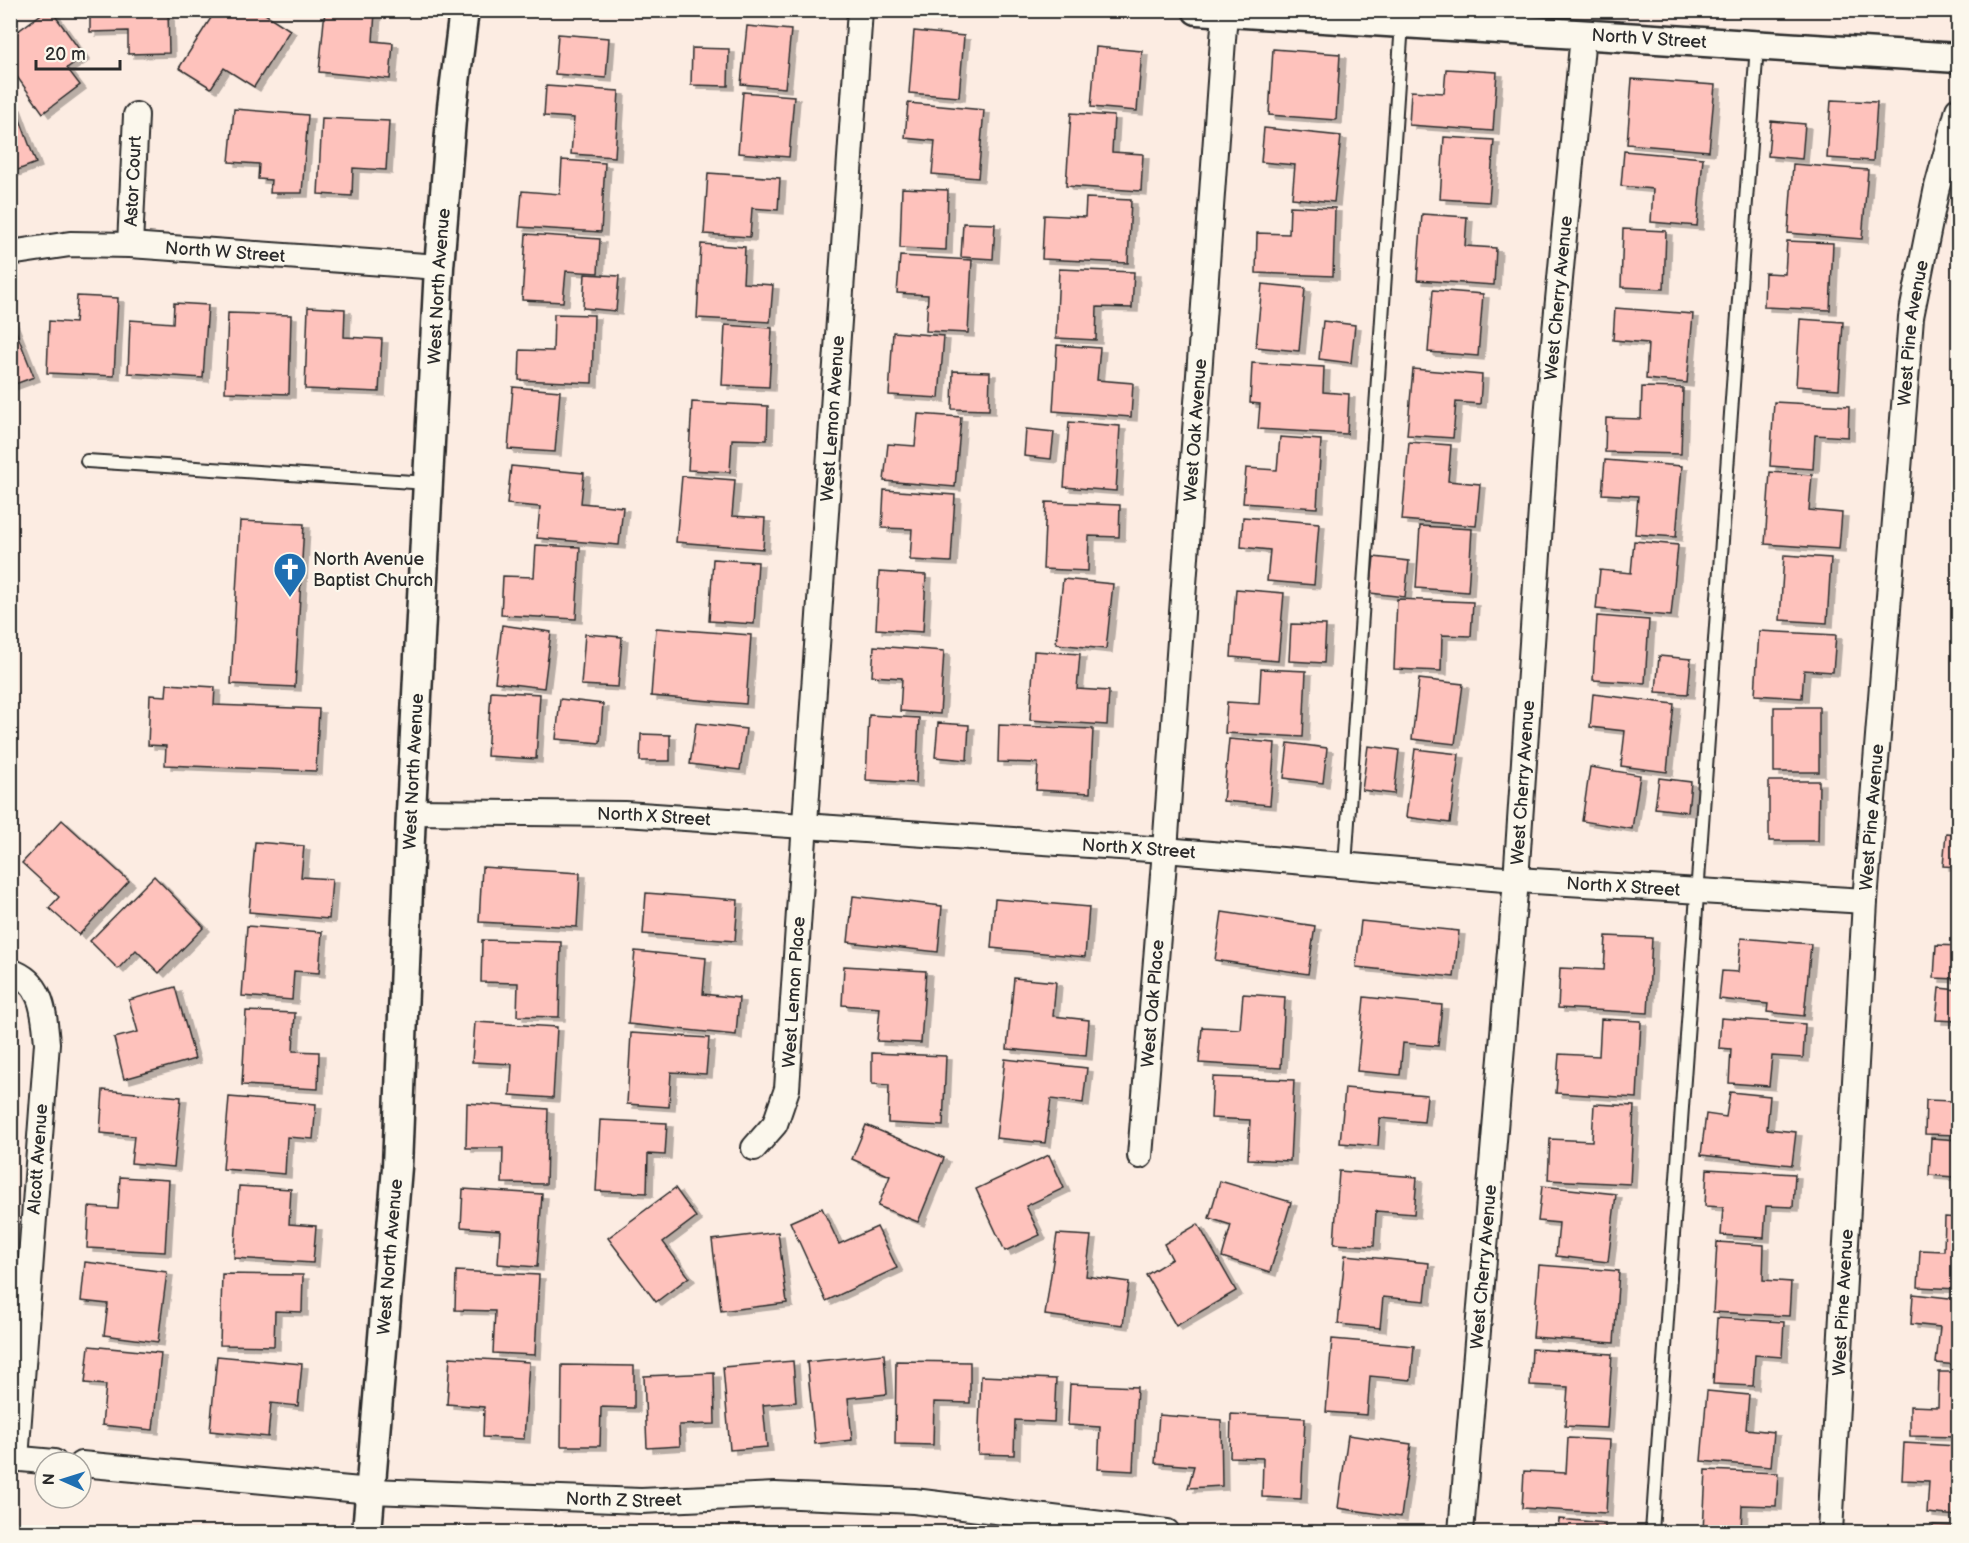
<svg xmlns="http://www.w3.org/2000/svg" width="1969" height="1543" viewBox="0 0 1969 1543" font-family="'Balsamiq Sans',sans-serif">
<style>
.building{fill:#fec2bc;stroke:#2b2b2b;stroke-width:1.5;filter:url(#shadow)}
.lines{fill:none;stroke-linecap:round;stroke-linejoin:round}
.service-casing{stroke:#2b2b2b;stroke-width:16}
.minor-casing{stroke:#2b2b2b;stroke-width:28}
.tertiary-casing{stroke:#2b2b2b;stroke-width:33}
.service{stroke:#fbf7ec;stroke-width:12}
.minor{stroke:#fbf7ec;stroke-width:24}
.tertiary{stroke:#fbf7ec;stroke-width:28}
.labels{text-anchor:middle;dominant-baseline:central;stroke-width:4.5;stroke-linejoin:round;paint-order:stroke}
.street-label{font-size:18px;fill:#2b2b2b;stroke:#fbf7ec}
.poi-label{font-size:18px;fill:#2b2b2b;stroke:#fbf7ec;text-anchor:start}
</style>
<defs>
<filter id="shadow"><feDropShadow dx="6" dy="4" stdDeviation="0" flood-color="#0004"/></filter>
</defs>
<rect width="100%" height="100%" fill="#fcece2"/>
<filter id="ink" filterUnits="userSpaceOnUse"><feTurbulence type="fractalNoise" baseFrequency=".0167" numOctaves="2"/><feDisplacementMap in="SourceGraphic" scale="12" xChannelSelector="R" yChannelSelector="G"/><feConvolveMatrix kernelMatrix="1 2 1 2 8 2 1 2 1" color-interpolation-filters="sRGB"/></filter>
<g filter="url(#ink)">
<g class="building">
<path d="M47,10H51L84,56L67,68L80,85L43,113L10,67V37Z"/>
<path d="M90,10H168L169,53L128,54V31L90,32Z"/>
<path d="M216,10H259L290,30L254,87L224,68L211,88L179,68Z"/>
<path d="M325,10L375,12L373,41L393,43L390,79L319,72Z"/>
<path d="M747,26L791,30L785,88L741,84Z"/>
<path d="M914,31L964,36L959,97L909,93Z"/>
<path d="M558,34L609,38L606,78L555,74Z"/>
<path d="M1096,47L1142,51L1137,111L1091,107Z"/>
<path d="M692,48L729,49L728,86L691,85Z"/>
<path d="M1273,49L1340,54L1336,120L1269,115Z"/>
<path d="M1446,69L1497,72L1493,131L1409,125L1411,91L1444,93Z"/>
<path d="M1632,79L1715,85L1709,151L1627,144Z"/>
<path d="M546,86L619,91L615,157L571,154L574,118L544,116Z"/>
<path d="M743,92L794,96L789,157L738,153Z"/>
<path d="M1831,100L1877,102L1873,161L1827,158Z"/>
<path d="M908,103L984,110L978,178L932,174L935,141L905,138Z"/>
<path d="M15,106L36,163L10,173V108Z"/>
<path d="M234,109L308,115L302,193H270L271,180L258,179L259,164L229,162Z"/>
<path d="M1071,113L1114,116L1112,152L1143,154L1141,191L1066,186Z"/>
<path d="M322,118L389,121L386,170L353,168L352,196L318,194Z"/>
<path d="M1771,121L1805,124L1802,159L1768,156Z"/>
<path d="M1264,128L1341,136L1334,202L1292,198L1295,165L1261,162Z"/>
<path d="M1444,137L1494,140L1489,202L1440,199Z"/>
<path d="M1624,151L1703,158L1697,226L1651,222L1653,189L1621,186Z"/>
<path d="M562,160L605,163L601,232L519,227L522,191L560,194Z"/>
<path d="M1793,164L1868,170L1862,239L1788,233Z"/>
<path d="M708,173L780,178L778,210L752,208L750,237L704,234Z"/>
<path d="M902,188L948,190L946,250L900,248Z"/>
<path d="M1086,198L1131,200L1128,263L1042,259L1044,215L1085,217Z"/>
<path d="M1290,206L1335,208L1333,276L1256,273L1257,233L1289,234Z"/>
<path d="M1422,214L1467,217L1465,246L1496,248L1494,285L1417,280Z"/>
<path d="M963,223L995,224L993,259L961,257Z"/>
<path d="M1623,229L1666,231L1664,289L1621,287Z"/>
<path d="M526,234L600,239L598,273L566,271L563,302L522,300Z"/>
<path d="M1787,241L1833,243L1830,310L1764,307L1765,273L1785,274Z"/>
<path d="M701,244L745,247L743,283L773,285L770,322L697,318Z"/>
<path d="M900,256L972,260L968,333L926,331L928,295L897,293Z"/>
<path d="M1059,269L1134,272L1132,308L1097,307L1096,340L1056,338Z"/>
<path d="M585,274L619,276L616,311L583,308Z"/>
<path d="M1262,284L1305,288L1299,351L1256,347Z"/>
<path d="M1433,290L1483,294L1478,356L1428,352Z"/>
<path d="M77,296L118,298L114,376L47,373L49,321L75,323Z"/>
<path d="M174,303L208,305L203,378L128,373L130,320L173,323Z"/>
<path d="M308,307L345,309L344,337L382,339L379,392L305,389Z"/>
<path d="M1615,308L1693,314L1687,383L1646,379L1648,343L1613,340Z"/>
<path d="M228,313L291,315L289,394L225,392Z"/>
<path d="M554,314L594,315L592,383L519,380L520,350L553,351Z"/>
<path d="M10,316L34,377L10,386Z"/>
<path d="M1800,319L1843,322L1839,389L1796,386Z"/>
<path d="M1323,321L1355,325L1351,363L1319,359Z"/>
<path d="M725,325L772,328L769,387L722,385Z"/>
<path d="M893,332L944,336L939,398L889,395Z"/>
<path d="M1057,345L1100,348L1097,380L1133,383L1131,417L1053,411Z"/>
<path d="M1252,363L1324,367L1323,392L1349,394L1347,434L1258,429L1260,404L1250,403Z"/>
<path d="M1413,369L1482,375L1480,404L1456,402L1453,438L1407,435Z"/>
<path d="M953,371L990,372L989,410L952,409Z"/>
<path d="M513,387L560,391L555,452L508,449Z"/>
<path d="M1642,387L1683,388L1681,454L1605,452L1606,418L1641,419Z"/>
<path d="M692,402L768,406L767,440L732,439L730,472L688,470Z"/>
<path d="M1774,402L1849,406L1848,437L1815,435L1813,469L1770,466Z"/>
<path d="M918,414L961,417L955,487L884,481L888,444L915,446Z"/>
<path d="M1069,422L1120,426L1116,491L1064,487Z"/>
<path d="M1026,429L1054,432L1051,459L1024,456Z"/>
<path d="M1280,437L1321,440L1317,508L1243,503L1246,468L1277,470Z"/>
<path d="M1409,442L1451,445L1448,481L1480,484L1476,526L1402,520Z"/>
<path d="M1605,460L1682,466L1676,537L1635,534L1638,496L1602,494Z"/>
<path d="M511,466L584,473L581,503L623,507L619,545L537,538L540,507L507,504Z"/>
<path d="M1770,472L1812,475L1809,510L1842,513L1839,549L1765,544Z"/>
<path d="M682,476L735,480L732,516L765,518L763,549L676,542Z"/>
<path d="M884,490L955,495L951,562L910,560L912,529L882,528Z"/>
<path d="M1046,502L1120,505L1119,537L1089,536L1088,571L1043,569Z"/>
<path d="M1243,517L1319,523L1314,585L1267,581L1270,550L1241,547Z"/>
<path d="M240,521L304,524L295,687L231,684Z"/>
<path d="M1420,526L1472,529L1468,592L1416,588Z"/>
<path d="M1634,541L1678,545L1671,616L1596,609L1600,570L1631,573Z"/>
<path d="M536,545L580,547L576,619L501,615L503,576L534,577Z"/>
<path d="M1784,555L1831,558L1827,623L1780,620Z"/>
<path d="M1374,557L1409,561L1405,597L1370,593Z"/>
<path d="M713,559L758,562L754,624L709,621Z"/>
<path d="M879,572L926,575L923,632L876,629Z"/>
<path d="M1063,579L1113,584L1106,649L1056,644Z"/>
<path d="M1236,589L1284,593L1278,661L1231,657Z"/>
<path d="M1397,599L1473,602L1471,636L1442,635L1441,671L1394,669Z"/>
<path d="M1597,616L1649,620L1645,683L1593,680Z"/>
<path d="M1291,624L1326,625L1324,663L1289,661Z"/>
<path d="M502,625L551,632L544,688L495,682Z"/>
<path d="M656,628L751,635L746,704L651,696Z"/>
<path d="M1759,631L1836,635L1833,672L1804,670L1802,698L1755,695Z"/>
<path d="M585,634L622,637L618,687L581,685Z"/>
<path d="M874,646L944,651L940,714L900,711L902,678L872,676Z"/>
<path d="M1034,651L1080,654L1077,689L1109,691L1107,725L1030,720Z"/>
<path d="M1659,656L1691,659L1688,694L1656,692Z"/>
<path d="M1261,669L1306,671L1303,737L1225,733L1227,702L1259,704Z"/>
<path d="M1419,679L1463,684L1455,744L1412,739Z"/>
<path d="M167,684L215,687L214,705L319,709L316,771L165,765L166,746L148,745L150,695L166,696Z"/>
<path d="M491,691L540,694L536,759L487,756Z"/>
<path d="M1593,694L1674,704L1667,772L1621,766L1625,731L1590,727Z"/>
<path d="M560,699L603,704L600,743L556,739Z"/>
<rect x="1774" y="707" width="45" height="65"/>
<path d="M869,715L919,718L916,783L866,780Z"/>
<path d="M696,723L746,729L740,770L690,764Z"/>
<path d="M938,723L969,725L967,760L935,757Z"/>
<path d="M999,725L1093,729L1090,793L1036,790L1038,763L998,762Z"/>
<path d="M641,734L670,735V761H640Z"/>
<path d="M1229,739L1275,743L1270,805L1223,801Z"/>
<path d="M1288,743L1327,748L1323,783L1284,778Z"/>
<path d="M1368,746L1399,750L1394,794L1362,790Z"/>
<path d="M1415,749L1459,754L1450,823L1406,817Z"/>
<path d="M1590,767L1640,775L1632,829L1582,821Z"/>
<path d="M1659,778L1691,782L1688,812L1655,808Z"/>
<path d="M1769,781H1819L1818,841H1769Z"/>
<rect x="1953" y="792" width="5" height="35"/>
<path d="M62,820L129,881L79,935L49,908L59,897L22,863Z"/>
<path d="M1946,833L1958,834V867L1943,866Z"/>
<path d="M255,842L304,846L301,877L332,879L329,919L249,912Z"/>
<path d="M482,867L580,873L577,927L479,922Z"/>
<path d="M154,876L204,927L159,973L136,950L118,969L90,941Z"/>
<path d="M646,893L738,900L735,941L643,934Z"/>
<path d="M853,896L942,906L938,952L848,942Z"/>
<path d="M995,899L1089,907L1085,957L991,948Z"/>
<path d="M1222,912L1315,926L1308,974L1215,960Z"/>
<path d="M1361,921L1459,931L1454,977L1356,967Z"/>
<path d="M247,926L322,932L319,973L294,971L292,1000L242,996Z"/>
<path d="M1606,936L1652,938L1648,1013L1558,1008L1560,968L1604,970Z"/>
<path d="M1741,938L1811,944L1804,1016L1767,1012L1768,1004L1719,999L1722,971L1738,972Z"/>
<path d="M482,940L561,942L559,1017L517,1016L518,983L481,982Z"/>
<path d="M1936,945L1958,946V979L1934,978Z"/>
<path d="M635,951L706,958L703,994L739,998L736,1035L628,1024Z"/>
<path d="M844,966L926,971L921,1043L877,1041L880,1008L842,1005Z"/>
<path d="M1014,978L1056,982L1053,1016L1089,1020L1086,1056L1007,1049Z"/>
<path d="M175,987L195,1059L124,1079L114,1038L138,1032L129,1000Z"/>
<path d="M1939,988L1958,990V1021L1936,1020Z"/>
<path d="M1243,994L1285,997L1281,1068L1199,1063L1202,1027L1240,1029Z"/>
<path d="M1364,997L1442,1005L1438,1046L1403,1043L1400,1075L1357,1071Z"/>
<path d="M246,1011L295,1013L293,1051L319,1052L318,1089L242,1085Z"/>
<path d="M1721,1018L1805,1024L1803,1058L1772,1056L1769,1086L1729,1083L1731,1049L1719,1048Z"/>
<path d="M1601,1019L1641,1021L1637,1098L1556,1093L1559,1054L1599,1056Z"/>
<path d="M475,1022L557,1027L553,1098L510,1095L512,1064L472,1062Z"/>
<path d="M631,1033L709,1038L706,1074L671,1072L669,1107L627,1104Z"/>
<path d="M872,1053L946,1056L943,1126L888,1123L889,1085L872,1084Z"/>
<path d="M1005,1059L1087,1068L1083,1103L1051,1099L1045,1143L996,1138Z"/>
<path d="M1955,1064H1958V1135L1925,1134L1926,1100L1954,1101Z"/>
<path d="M1213,1077L1294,1080L1290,1161L1248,1159L1250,1120L1211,1118Z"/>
<path d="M1345,1088L1427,1095L1424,1122L1380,1118L1378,1146L1340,1143Z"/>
<path d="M103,1090L181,1097L174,1167L131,1163L134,1136L100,1133Z"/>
<path d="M1730,1092L1770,1096L1767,1129L1796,1132L1792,1165L1701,1155L1706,1114L1726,1117Z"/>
<path d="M229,1097L316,1104L313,1139L287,1137L285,1174L223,1169Z"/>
<path d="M467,1103L548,1109L546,1184L502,1183L503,1148H466Z"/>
<path d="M1594,1104L1634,1106L1630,1184L1548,1180L1550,1139L1592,1141Z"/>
<path d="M600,1120L667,1123L665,1155L648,1154L647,1193L596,1191Z"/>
<path d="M866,1125L944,1158L918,1222L878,1206L890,1176L852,1159Z"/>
<path d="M1931,1138L1958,1140V1210H1952L1954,1177L1929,1175Z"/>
<path d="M1049,1155L1064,1188L1026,1206L1040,1235L1005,1251L976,1189Z"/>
<path d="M1707,1169L1795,1174L1793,1207L1766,1206L1764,1238L1721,1235L1723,1207L1705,1206Z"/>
<path d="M1339,1171L1417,1177L1414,1214L1376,1211L1374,1246L1334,1244Z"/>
<path d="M120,1177L169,1180L165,1252L87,1248L89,1207L118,1209Z"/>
<path d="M1220,1181L1291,1202L1270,1272L1222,1257L1231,1225L1209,1218Z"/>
<path d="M239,1186L291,1189L289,1224L316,1226L313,1263L234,1258Z"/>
<path d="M1542,1186L1616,1194L1608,1262L1556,1256L1559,1223L1538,1221Z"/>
<path d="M675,1188L696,1217L663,1242L689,1277L656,1302L608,1238Z"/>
<path d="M463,1189L542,1194L537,1267L498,1264L500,1230L461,1227Z"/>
<path d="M822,1208L839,1244L877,1227L897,1268L826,1301L790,1222Z"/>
<path d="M1945,1217L1958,1218V1289L1918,1287L1920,1250L1944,1251Z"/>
<path d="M1198,1224L1236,1291L1176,1326L1146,1275L1172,1259L1164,1244Z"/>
<path d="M778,1232L787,1303L721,1311L712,1240Z"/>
<path d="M1057,1234L1091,1236L1086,1276L1129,1282L1123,1325L1045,1315Z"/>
<path d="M1717,1242L1764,1245L1763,1280L1791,1282L1789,1316L1713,1312Z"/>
<path d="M1345,1255L1429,1263L1425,1301L1383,1297L1380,1328L1338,1324Z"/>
<path d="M85,1262L167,1272L158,1342L104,1335L108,1304L81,1301Z"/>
<path d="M1539,1265L1619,1271L1614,1343L1533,1337Z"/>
<path d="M456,1271L539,1275L535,1355L493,1353L495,1311L455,1310Z"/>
<path d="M222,1274L303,1275L302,1312L275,1311L274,1346L220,1345Z"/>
<path d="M1913,1294L1958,1299V1365L1936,1363L1940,1327L1911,1324Z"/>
<path d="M1717,1318L1784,1322L1782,1357L1755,1355L1753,1386L1713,1384Z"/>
<path d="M1332,1339L1414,1346L1411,1380L1370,1376L1367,1415L1326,1412Z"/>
<path d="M89,1346L161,1353L153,1430L102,1425L106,1385L85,1383Z"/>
<path d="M1532,1349L1612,1354L1607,1428L1565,1426L1568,1387L1530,1385Z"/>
<path d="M884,1354L887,1394L848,1398L852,1440L815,1444L807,1362Z"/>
<path d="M217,1356L302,1364L298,1406L271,1403L268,1437L210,1431Z"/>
<path d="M450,1357L529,1362L524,1439L483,1437L484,1407L447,1404Z"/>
<path d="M793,1361L796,1402L763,1405L767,1447L730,1450L723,1367Z"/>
<path d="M896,1361L970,1362V1403L934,1402L933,1445L895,1444Z"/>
<path d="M562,1365L634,1366V1408L601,1407L600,1446H561Z"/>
<path d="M1939,1372H1958V1437L1910,1436V1406L1938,1407Z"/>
<path d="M714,1373L715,1424L679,1425L680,1446L647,1448L644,1376Z"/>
<path d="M981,1376L1056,1379L1054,1422L1015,1420L1014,1455L978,1454Z"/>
<path d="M1070,1384L1137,1387L1133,1471L1098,1469L1100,1427L1068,1425Z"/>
<path d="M1707,1391L1749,1395L1746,1429L1774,1432L1771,1467L1701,1461Z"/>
<path d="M1231,1414L1305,1418L1301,1499L1262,1497L1263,1458L1230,1457Z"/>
<path d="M1159,1415L1221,1420L1222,1486L1188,1488L1194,1466L1155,1463Z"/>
<path d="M1348,1435L1411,1444L1401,1517L1338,1508Z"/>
<path d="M1568,1438L1610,1440L1606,1513L1522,1508L1524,1471L1566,1473Z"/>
<path d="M1904,1443L1958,1446V1516L1927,1513L1929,1481L1902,1480Z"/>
<path d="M1706,1470L1778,1473L1776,1506L1742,1505L1741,1532H1703Z"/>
<path d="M1559,1519L1605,1523V1532H1558Z"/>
<path d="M1933,1525L1958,1526V1532H1932Z"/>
</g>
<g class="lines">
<defs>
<g id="service">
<path d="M87,461L428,483"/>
<path d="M1345,866L1402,23"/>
<path d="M1652,1532L1757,45"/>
</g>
<g id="minor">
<path id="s1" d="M130,245L136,115"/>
<path id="s2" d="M10,253L70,244L130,245L439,267"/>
<path id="s3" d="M411,812L625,814L1165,850L1516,880L1865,901"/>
<path d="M10,971C44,982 44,1014 47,1043L16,1459"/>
<path id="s4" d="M754,1148L775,1124L787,1089L860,10"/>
<path id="s5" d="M1140,1156L1165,850L1225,12"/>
<path d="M10,1458L54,1462"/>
<path id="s6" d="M81,1464L371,1491L641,1501L775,1495L914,1501L1167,1532"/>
<path id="s7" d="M1461,1532L1516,880L1548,406L1583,35"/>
<path id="s8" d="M1830,1532L1865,901L1911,317L1937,187L1958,110"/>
</g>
<g id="tertiary">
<path id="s9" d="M1197,10L1958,58"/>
<path id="s10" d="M367,1532L397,1167L411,812L439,267L452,107L464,10"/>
</g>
</defs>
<use href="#service" class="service-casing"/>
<use href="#minor" class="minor-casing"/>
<use href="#tertiary" class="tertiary-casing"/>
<use href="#service" class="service"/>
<use href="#minor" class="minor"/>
<use href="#tertiary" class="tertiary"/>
</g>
</g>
<defs>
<symbol id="church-pin" viewBox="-11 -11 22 30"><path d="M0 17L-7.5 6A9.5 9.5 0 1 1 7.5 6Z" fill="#1f6fb2" stroke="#fbf7ec"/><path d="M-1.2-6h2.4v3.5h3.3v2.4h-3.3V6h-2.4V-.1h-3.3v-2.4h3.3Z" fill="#fff"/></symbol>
</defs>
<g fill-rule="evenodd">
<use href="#church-pin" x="271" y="550" width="38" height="52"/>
</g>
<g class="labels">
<g class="street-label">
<text stroke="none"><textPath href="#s9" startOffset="453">North V Street</textPath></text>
<text stroke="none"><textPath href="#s1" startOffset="64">Astor Court</textPath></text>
<text stroke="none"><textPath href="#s2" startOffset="216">North W Street</textPath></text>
<text stroke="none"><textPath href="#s10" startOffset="1248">West North Avenue</textPath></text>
<text stroke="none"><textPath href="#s7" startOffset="1238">West Cherry Avenue</textPath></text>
<text stroke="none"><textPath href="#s8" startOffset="1202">West Pine Avenue</textPath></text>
<text stroke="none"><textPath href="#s4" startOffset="741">West Lemon Avenue</textPath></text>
<text stroke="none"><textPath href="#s5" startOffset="728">West Oak Avenue</textPath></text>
<text stroke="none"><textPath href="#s10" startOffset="762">West North Avenue</textPath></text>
<text stroke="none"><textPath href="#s7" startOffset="752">West Cherry Avenue</textPath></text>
<text stroke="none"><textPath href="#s3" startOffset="243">North X Street</textPath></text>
<text stroke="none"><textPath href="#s8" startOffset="716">West Pine Avenue</textPath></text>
<text stroke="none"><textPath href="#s3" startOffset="729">North X Street</textPath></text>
<text stroke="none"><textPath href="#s3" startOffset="1215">North X Street</textPath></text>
<text stroke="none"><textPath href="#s4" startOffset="166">West Lemon Place</textPath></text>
<text stroke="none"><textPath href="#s5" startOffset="153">West Oak Place</textPath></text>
<text transform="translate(38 1159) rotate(-86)">Alcott Avenue</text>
<text stroke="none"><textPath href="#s10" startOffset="276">West North Avenue</textPath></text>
<text stroke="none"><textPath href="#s7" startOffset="266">West Cherry Avenue</textPath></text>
<text stroke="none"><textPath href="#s8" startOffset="230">West Pine Avenue</textPath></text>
<text stroke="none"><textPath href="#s6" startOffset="544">North Z Street</textPath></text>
</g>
<g class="poi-label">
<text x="313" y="559">North Avenue<tspan x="313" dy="21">Baptist Church</tspan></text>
</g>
</g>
<rect width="1969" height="1543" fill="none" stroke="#fbf7ec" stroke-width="36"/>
<rect x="18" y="18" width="1933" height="1507" fill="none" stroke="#2b2b2b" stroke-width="2" filter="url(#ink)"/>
<g transform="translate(63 1480) rotate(273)"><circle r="28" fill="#fbf7ec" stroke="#a8a59f" stroke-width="1.5"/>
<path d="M0-4.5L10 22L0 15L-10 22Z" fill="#1f6fb2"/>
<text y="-9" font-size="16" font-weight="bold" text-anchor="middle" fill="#2b2b2b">N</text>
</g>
<path d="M36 60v9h84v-9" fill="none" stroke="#2b2b2b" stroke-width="3"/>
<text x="45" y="60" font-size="18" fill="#2b2b2b" stroke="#fbf7ec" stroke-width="4.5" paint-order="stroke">20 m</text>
</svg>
